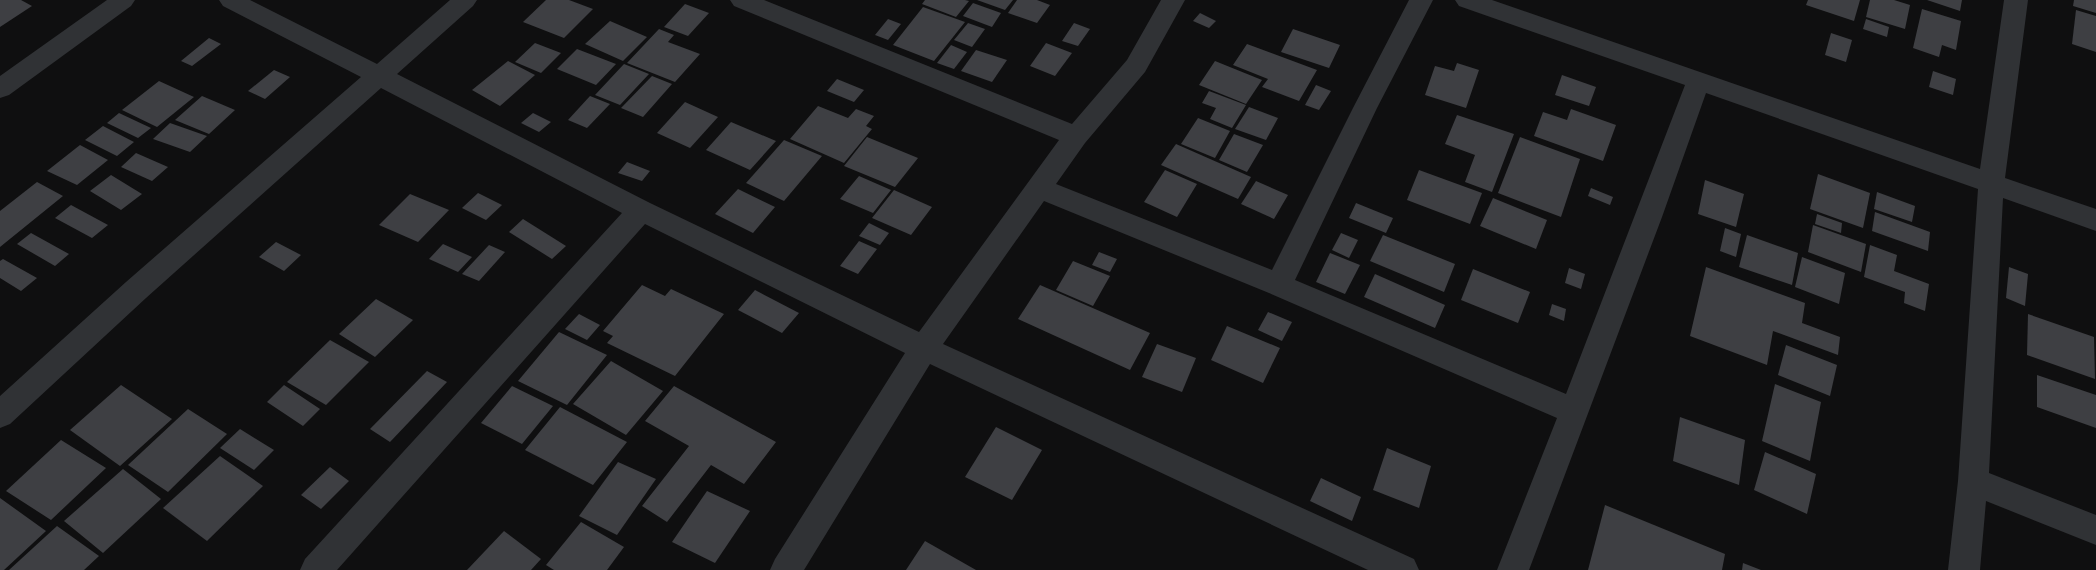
<svg xmlns="http://www.w3.org/2000/svg" width="2096" height="570" viewBox="0 0 2096 570" font-family="'PT Sans',sans-serif">
<style>
.building{fill:#3e3f43}
.lines{fill:none;stroke-linecap:round;stroke-linejoin:round}
.minor{fill:#303235;fill-rule:evenodd}
</style>
<rect width="100%" height="100%" fill="#0f0f10"/>
<g class="building">
<path d="M0,0H21L32,6L0,27Z"/>
<path d="M546,0H569L593,9L564,38L523,22Z"/>
<path d="M925,0H965L969,1L956,17L922,4Z"/>
<path d="M977,0H1013L1005,10Z"/>
<path d="M1017,0H1037L1050,5L1037,23L1008,13Z"/>
<path d="M1808,0H1860L1854,21L1806,5Z"/>
<path d="M1870,0H1894L1910,5L1905,29L1866,17Z"/>
<path d="M1927,0H1962L1960,11Z"/>
<path d="M2074,0H2096V13L2073,6Z"/>
<path d="M973,3L1001,13L992,27L963,16Z"/>
<path d="M685,4L709,13L688,36L664,27Z"/>
<path d="M923,7L965,22L934,61L893,45Z"/>
<path d="M1922,9L1961,21L1956,50L1942,45L1939,57L1913,48Z"/>
<path d="M2076,10L2096,16V52L2072,44Z"/>
<path d="M1200,13L1216,21L1209,28L1193,21Z"/>
<path d="M888,19L901,24L888,40L875,35Z"/>
<path d="M1866,19L1889,27L1887,37L1863,29Z"/>
<path d="M610,21L647,37L623,61L585,44Z"/>
<path d="M968,23L985,29L972,47L954,40Z"/>
<path d="M1074,23L1090,29L1078,46L1062,41Z"/>
<path d="M659,29L674,35L668,42L700,54L675,82L627,63Z"/>
<path d="M1293,29L1340,45L1329,68L1281,52Z"/>
<path d="M1831,33L1852,40L1846,62L1825,55Z"/>
<path d="M209,38L221,44L192,66L181,61Z"/>
<path d="M535,43L561,53L541,73L515,62Z"/>
<path d="M1046,43L1072,53L1055,76L1030,66Z"/>
<path d="M1247,44L1317,70L1299,101L1262,87L1268,79L1233,65Z"/>
<path d="M951,45L967,52L954,69L937,63Z"/>
<path d="M577,49L616,64L596,85L557,69Z"/>
<path d="M976,50L1007,60L992,82L961,71Z"/>
<path d="M508,61L535,75L500,106L472,90Z"/>
<path d="M1215,61L1262,80L1246,104L1199,85Z"/>
<path d="M1457,63L1479,70L1466,108L1425,95L1435,66L1454,71Z"/>
<path d="M624,64L649,74L620,105L595,95Z"/>
<path d="M274,70L290,77L265,99L248,91Z"/>
<path d="M1933,71L1956,79L1953,95L1929,87Z"/>
<path d="M1562,75L1596,87L1589,106L1555,95Z"/>
<path d="M652,76L672,84L643,117L621,108Z"/>
<path d="M837,79L864,90L854,102L827,91Z"/>
<path d="M159,81L194,97L157,127L122,110Z"/>
<path d="M1316,85L1331,91L1319,110L1305,105Z"/>
<path d="M1209,91L1246,105L1232,128L1210,119L1216,108L1202,103Z"/>
<path d="M202,96L235,110L209,134L175,120Z"/>
<path d="M590,96L610,104L587,128L568,120Z"/>
<path d="M685,102L718,117L690,148L657,133Z"/>
<path d="M818,106L848,118L856,109L874,116L866,126L872,129L844,163L790,139Z"/>
<path d="M1249,107L1278,118L1266,140L1235,129Z"/>
<path d="M1571,109L1616,125L1603,161L1534,136L1543,112L1567,120Z"/>
<path d="M119,113L151,128L138,138L107,123Z"/>
<path d="M533,113L551,122L539,132L521,123Z"/>
<path d="M1457,115L1514,134L1492,192L1465,182L1475,155L1445,144Z"/>
<path d="M1198,118L1230,131L1215,158L1181,144Z"/>
<path d="M731,122L776,141L750,170L706,150Z"/>
<path d="M170,123L207,136L190,152L153,139Z"/>
<path d="M103,126L134,142L117,156L85,140Z"/>
<path d="M1234,134L1263,145L1247,172L1219,160Z"/>
<path d="M867,137L918,158L895,187L844,166Z"/>
<path d="M1520,137L1580,159L1561,217L1498,193Z"/>
<path d="M784,140L822,156L784,201L746,183Z"/>
<path d="M1176,144L1251,177L1238,199L1161,165Z"/>
<path d="M80,145L108,160L77,185L47,171Z"/>
<path d="M136,153L168,167L152,181L121,167Z"/>
<path d="M627,162L650,171L642,181L618,173Z"/>
<path d="M1165,170L1197,184L1177,217L1144,202Z"/>
<path d="M1419,170L1482,193L1470,224L1407,200Z"/>
<path d="M1818,174L1870,193L1863,228L1810,209Z"/>
<path d="M111,175L142,194L121,210L90,191Z"/>
<path d="M859,176L891,190L873,213L840,199Z"/>
<path d="M1705,180L1744,194L1736,227L1698,214Z"/>
<path d="M1256,181L1288,195L1274,219L1241,204Z"/>
<path d="M37,182L63,196L0,247V211Z"/>
<path d="M1591,188L1613,197L1610,205L1588,196Z"/>
<path d="M738,189L775,207L753,233L715,214Z"/>
<path d="M894,190L932,207L911,235L872,218Z"/>
<path d="M1877,192L1915,206L1912,222L1874,209Z"/>
<path d="M478,193L502,205L486,220L462,208Z"/>
<path d="M410,194L449,210L418,242L379,225Z"/>
<path d="M1493,198L1547,220L1536,249L1480,226Z"/>
<path d="M1356,203L1393,218L1386,233L1349,218Z"/>
<path d="M71,205L108,225L92,238L55,218Z"/>
<path d="M1875,212L1930,232L1928,251L1872,231Z"/>
<path d="M1817,214L1842,223L1841,233L1815,224Z"/>
<path d="M523,219L566,246L552,259L509,232Z"/>
<path d="M869,223L889,233L880,245L859,236Z"/>
<path d="M1813,225L1866,244L1861,272L1808,252Z"/>
<path d="M1725,228L1741,234L1736,257L1720,251Z"/>
<path d="M31,233L69,254L55,266L17,244Z"/>
<path d="M1341,233L1358,240L1349,258L1332,250Z"/>
<path d="M1383,235L1455,264L1444,292L1370,261Z"/>
<path d="M1747,235L1798,253L1792,285L1739,267Z"/>
<path d="M859,241L877,249L858,274L840,266Z"/>
<path d="M276,242L301,255L284,271L259,257Z"/>
<path d="M443,244L472,257L458,272L429,259Z"/>
<path d="M489,245L505,252L479,281L462,274Z"/>
<path d="M1870,245L1897,255L1894,271L1929,284L1925,311L1904,303L1905,292L1864,277Z"/>
<path d="M1099,252L1117,259L1110,272L1092,265Z"/>
<path d="M1330,253L1360,265L1345,294L1316,282Z"/>
<path d="M1802,257L1845,273L1839,304L1795,287Z"/>
<path d="M3,259L37,278L21,291L0,278V261Z"/>
<path d="M1073,261L1110,276L1093,306L1056,290Z"/>
<path d="M1706,267L1805,303L1802,323L1840,337L1838,355L1773,331L1767,365L1690,336Z"/>
<path d="M2009,267L2028,274L2025,306L2006,298Z"/>
<path d="M1569,268L1585,274L1581,289L1565,283Z"/>
<path d="M1473,269L1530,292L1518,323L1461,300Z"/>
<path d="M1375,274L1445,305L1435,328L1364,297Z"/>
<path d="M642,285L665,296L671,289L724,314L675,376L607,343L613,336L603,331Z"/>
<path d="M1040,285L1150,333L1130,370L1018,319Z"/>
<path d="M755,290L799,313L782,333L738,310Z"/>
<path d="M376,299L413,320L375,357L339,334Z"/>
<path d="M1552,304L1566,309L1564,321L1549,315Z"/>
<path d="M1268,312L1292,322L1282,341L1258,330Z"/>
<path d="M579,314L600,325L587,340L565,329Z"/>
<path d="M2028,314L2094,337L2095,379L2027,355Z"/>
<path d="M1227,326L1280,348L1263,383L1211,360Z"/>
<path d="M559,332L607,355L567,405L518,381Z"/>
<path d="M330,340L369,362L326,405L287,382Z"/>
<path d="M1157,344L1196,358L1182,392L1142,377Z"/>
<path d="M1786,345L1837,365L1830,396L1778,375Z"/>
<path d="M611,361L663,391L626,435L573,404Z"/>
<path d="M427,371L447,382L390,442L370,429Z"/>
<path d="M2037,375L2096,395V428L2037,407Z"/>
<path d="M1775,384L1821,402L1810,461L1762,441Z"/>
<path d="M121,385L172,419L120,466L70,430Z"/>
<path d="M284,385L320,409L303,426L267,402Z"/>
<path d="M512,386L553,406L522,444L481,423Z"/>
<path d="M674,386L776,442L744,484L711,465L667,522L642,506L689,446L645,421Z"/>
<path d="M560,407L627,442L593,485L525,450Z"/>
<path d="M188,409L227,434L168,492L128,465Z"/>
<path d="M1680,417L1745,440L1739,485L1673,461Z"/>
<path d="M996,427L1042,450L1012,500L965,477Z"/>
<path d="M240,429L274,450L254,470L220,448Z"/>
<path d="M61,440L106,468L51,520L6,491Z"/>
<path d="M1387,448L1431,466L1419,508L1373,490Z"/>
<path d="M1765,452L1816,474L1807,514L1754,490Z"/>
<path d="M220,456L263,486L207,541L163,508Z"/>
<path d="M618,462L656,479L617,535L579,516Z"/>
<path d="M330,467L349,481L321,509L301,495Z"/>
<path d="M123,469L161,499L103,553L64,521Z"/>
<path d="M1321,478L1361,497L1352,521L1310,501Z"/>
<path d="M707,491L750,511L715,563L672,542Z"/>
<path d="M0,498L46,531L4,570H0Z"/>
<path d="M1605,505L1725,554L1722,570H1588Z"/>
<path d="M581,522L624,547L607,570H554L546,565Z"/>
<path d="M57,526L99,556L84,570H9Z"/>
<path d="M504,531L541,559L531,570H467Z"/>
<path d="M925,541L976,570H906Z"/>
<path d="M1743,563L1761,570H1742Z"/>
</g>
<g class="lines">
<g class="minor">
<path d="M107,0H135L131,6L9,95L0,98V76Z"/>
<path d="M219,0H250L377,64L450,0H477L473,6L397,74L650,203L919,332L1059,140L734,6L730,0H764L1072,124L1127,60L1161,0H1185L1145,72L1085,143L1056,184L1272,270L1353,108L1409,0H1433L1377,108L1295,280L1566,394L1685,85L1459,6L1455,0H1492L1980,169L2004,0H2028L2005,178L2096,209V231L2003,198L1989,473L2096,515V545L1986,501L1980,570H1948L1958,481L1978,189L1706,93L1662,217L1529,570H1497L1557,418L1269,293L1044,201L943,344L1414,559L1419,570H1368L930,364L804,570H770L775,559L905,353L645,224L337,570H300L305,559L622,213L381,88L146,298L10,424L0,428V396L126,282L361,77L223,6Z"/>
</g>
</g>
</svg>
